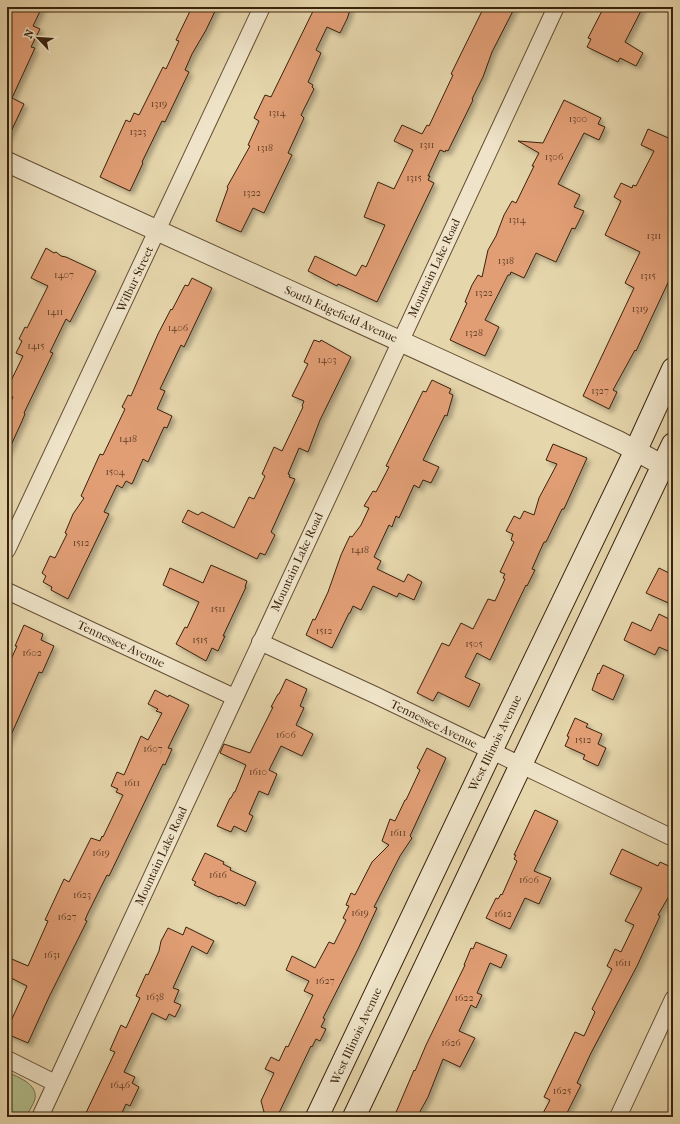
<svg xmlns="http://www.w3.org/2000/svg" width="680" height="1124" viewBox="0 0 680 1124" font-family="'IM FELL French Canon',serif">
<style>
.green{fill:#b2be8c;stroke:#76704c}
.building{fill:#e19e75;stroke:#39220d;filter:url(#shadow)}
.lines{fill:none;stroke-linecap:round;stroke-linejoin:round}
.minor-casing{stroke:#644f35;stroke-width:18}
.tertiary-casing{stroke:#644f35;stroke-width:22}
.secondary-casing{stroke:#39220d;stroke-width:24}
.minor{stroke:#efe4c9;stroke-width:16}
.tertiary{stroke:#efe4c9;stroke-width:20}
.secondary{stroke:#efe4c9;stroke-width:22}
.labels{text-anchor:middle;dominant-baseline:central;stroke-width:3.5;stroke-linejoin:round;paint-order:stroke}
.number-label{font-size:10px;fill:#634127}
.street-label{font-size:12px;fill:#39220d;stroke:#efe4c9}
</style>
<defs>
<filter id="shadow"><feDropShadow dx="3.5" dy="3.5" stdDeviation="2" flood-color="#0004"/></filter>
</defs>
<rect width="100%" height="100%" fill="#e6d6ac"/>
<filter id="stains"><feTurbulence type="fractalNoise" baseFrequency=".005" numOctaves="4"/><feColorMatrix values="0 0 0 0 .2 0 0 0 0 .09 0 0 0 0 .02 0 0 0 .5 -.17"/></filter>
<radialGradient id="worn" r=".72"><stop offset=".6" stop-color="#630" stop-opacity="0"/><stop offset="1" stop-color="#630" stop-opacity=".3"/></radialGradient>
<path class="green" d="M7,1072C18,1077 38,1084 35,1099C33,1105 29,1111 26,1117H7Z"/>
<g class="building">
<path d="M7,7H42L33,26L40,29L31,47L35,48L12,98L24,104L7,140Z"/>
<path d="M192,7H217L206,30L192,54L185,70L189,72L165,122L162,121L142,162L143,163L130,191L100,177L126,120L130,122L134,113L139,115L163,67L166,69L179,41L176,40Z"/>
<path d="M315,7H351L347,19L340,33L327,27L316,50L321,53L308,82L313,85L312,87L314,89L301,115L304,118L288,153L292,155L264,213L253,208L241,232L216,221L228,188L227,187L250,146L248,145L259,121L254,118L265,95L271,97Z"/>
<path d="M484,7H515L492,52L483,77L472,99L473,100L448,151L446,150L445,152L440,150L428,176H430L428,180L434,183L377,302L338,284L337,286L308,271L315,256L356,276L362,265L366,267L385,225L364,217L378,182L394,189L413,150L394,141L402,125L422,134L427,125L429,126L453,75L451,74Z"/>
<path d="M604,7H643L625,42L643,53L636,66L620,58L618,62L587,47L591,39L588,38Z"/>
<path d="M564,100L601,118L598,124L605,127L599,140L584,133L558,184L580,195L574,207L584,211L575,229L572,228L556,262L536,253L524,278L511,272L510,275H508L485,320L499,327L485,356L450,340L467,303L465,302L472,285L478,275L482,277L488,250L496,236L504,215L512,201L516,203L534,166H532L539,153L518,141L543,143Z"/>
<path d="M648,129L673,140V272L636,351L635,350L613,390L617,392L609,409L583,396L634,288L625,283L640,252L605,235L621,201L614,197L621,183L632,188L633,185L636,186L654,151L641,145Z"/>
<path d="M46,248L54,253L56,252L61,256L66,257L96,271L70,322L66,319L50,352L53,353L24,413L25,414L22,421L7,454V410L13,397L7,394V389L23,356L16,353L22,341L19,339L25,327L27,328L48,286L31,278Z"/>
<path d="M192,278L212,288L184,347L181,345L160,389L165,391L157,409L172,416L167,428L164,427L148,462L143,459L132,484L126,481L122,488L117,485L104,512L109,514L68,599L51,590L52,587L43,582L46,576L42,573L50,556L55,558L67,534L65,533L73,514L84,498L81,496L100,454L103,455L125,409L122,407L128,395L131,396L158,334L171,309L172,310L185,285L188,286Z"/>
<path d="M314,340L320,342L321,340L351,357L320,420L308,452L299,448L288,474L290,475L289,477L295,479L271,532L275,535L265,555L260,553L257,559L182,522L188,510L198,515L202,512L234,528L249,497L254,499L265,476L262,474L274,447L282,451L303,407L302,406L304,401L292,396L308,364L304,362Z"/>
<path d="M432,380L451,389L449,393L453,395L447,416L445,415L423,460L439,467L431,483L423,480L419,488L414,485L399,518L396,516L392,527L389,525L374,557L381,561L377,569L404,582L408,574L422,582L414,600L399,593L397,597L373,586L361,610L353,606L350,613H349L332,648L306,635L313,619L315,620L328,592L341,555L347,542L350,536L352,537L361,525L369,508L364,506L373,491L376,492L389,467L386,466L423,391L426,392Z"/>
<path d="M553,444L587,458L564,509H562L546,542H544L539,553L532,569L535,570L527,586L526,585L490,660L477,653L465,677L480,684L469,707L438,692L433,701L417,693L442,643L449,646L461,623L473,629L488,599L495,601L505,579L503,578L505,574L500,572L514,542L511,540L513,534L506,531L514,516L520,519L524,511L534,515L539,498L557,464L546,460Z"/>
<path d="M211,565L247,581L245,587H246L223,636H225L218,651L212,648L206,661L176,644L185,627L187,628L199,602L163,585L170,568L203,583Z"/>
<path d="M659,568L673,575V605L646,593Z"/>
<path d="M659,614L673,621V641L668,651L659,647L655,655L624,640L632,622L651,631Z"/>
<path d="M24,625L43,634L41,640L54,646L42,673L39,672L7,744V668L17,646H15Z"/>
<path d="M603,665L624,675L613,700L592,690L598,673L599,674Z"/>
<path d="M286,679L307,689L300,706L304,708L296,725L313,734L302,756L281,746L269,770L277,774L268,795L259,791L249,814L253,816L246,832L234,826L231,832L217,826L230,798H231L234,792H235L246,765L220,753L224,744L250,753L273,707H271L278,694H279Z"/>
<path d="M155,690L168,697L169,695L189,705L168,748L172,749L165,765L163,764L109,876L107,875L88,913L85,920L87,921L49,997L28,1043L7,1034V1019L11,1021L27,986L7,976V957L28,966L48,921L45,920L64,879L69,882L91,838L100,841L102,836L103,837L123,795L116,792L118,789L111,786L117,772L124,775L141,736L148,740L162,713L156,711L158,709L148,704Z"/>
<path d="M575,718L588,724L586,727L602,734L598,744L606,748L598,766L583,759L585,755L565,746L569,737L567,736Z"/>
<path d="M427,748L446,758L410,836L412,838L400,856L374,907L377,908L358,949L323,1018L325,1019L321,1027L326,1029L320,1041L316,1039L312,1047L311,1046L277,1117H274L264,1112L261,1101L274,1073L265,1069L271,1057L279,1061L286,1046L288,1047L313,995L304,991L309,981L286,970L292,956L315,968L329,942L334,944L346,920L343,918L349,906L346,905L351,893L355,895L372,862L389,845L382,841L390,819L395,821L405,800H406L420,770L417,768Z"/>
<path d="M535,810L558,821L534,871L551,878L539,904L525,898L510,929L486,918L496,898L498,899L501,894L502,895L517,861L514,859L516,855H514Z"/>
<path d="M622,849L658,866L660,862L673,868V889L658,915L660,916L637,966L591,1053L577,1083L581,1085L565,1117H541L550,1100L544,1097L575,1032L584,1036L595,1012L592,1009L612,969L607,966L615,949L621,952L634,925L625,921L642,888L610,874Z"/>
<path d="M205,853L224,862L223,864L231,868L230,870L256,882L245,906L238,902L237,904L220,896L219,897L194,885L196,882L192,880Z"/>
<path d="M186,927L214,941L207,954L192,946L173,988L179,990L174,1002L181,1005L175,1017L169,1014L166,1020L152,1013L124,1072L135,1077L132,1083L139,1087L130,1106L126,1104L120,1117H84L115,1052L110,1050L121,1025L126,1028L140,998L136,996L146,974L148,975L159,951L161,941L168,928L183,935Z"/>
<path d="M476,942L507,955L501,968L490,963L477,993L482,995L476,1008L471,1005L459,1031L475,1038L460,1067L443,1059L428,1097L417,1117H394L414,1070L415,1071L426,1045L465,965H464L471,948L473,949Z"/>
</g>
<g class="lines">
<defs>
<g id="minor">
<path d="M7,550L262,7"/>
<path d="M7,591L234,697"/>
<path d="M260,642L375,695L673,838"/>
<path d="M7,1059L55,1083"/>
<path d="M40,1117L556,7"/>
<path d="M618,1117L673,999"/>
</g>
<path id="tertiary" d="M7,162L540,405L618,441L673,471"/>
<g id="secondary">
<path d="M317,1117L491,751L636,450L673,369"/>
<path d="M354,1117L673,444"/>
</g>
</defs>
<use href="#minor" class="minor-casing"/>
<use href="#tertiary" class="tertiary-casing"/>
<use href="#secondary" class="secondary-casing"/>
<use href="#minor" class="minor"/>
<use href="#tertiary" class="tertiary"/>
<use href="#secondary" class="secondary"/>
</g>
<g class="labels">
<g class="number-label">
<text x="159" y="104">1319</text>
<text x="277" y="113">1314</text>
<text x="578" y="119">1300</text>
<text x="138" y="132">1323</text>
<text x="427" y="145">1311</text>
<text x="265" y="148">1318</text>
<text x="554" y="157">1306</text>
<text x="414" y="178">1315</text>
<text x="252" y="193">1322</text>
<text x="517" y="220">1314</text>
<text x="654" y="236">1311</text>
<text x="506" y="261">1318</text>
<text x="64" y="275">1407</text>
<text x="648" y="276">1315</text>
<text x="484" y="293">1322</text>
<text x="640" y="309">1319</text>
<text x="55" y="312">1411</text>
<text x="178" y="328">1406</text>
<text x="474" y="333">1328</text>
<text x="36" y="346">1415</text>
<text x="327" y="360">1403</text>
<text x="600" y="391">1327</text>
<text x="128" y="439">1418</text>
<text x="115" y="472">1504</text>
<text x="81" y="543">1512</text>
<text x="360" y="550">1418</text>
<text x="218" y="609">1511</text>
<text x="324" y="631">1512</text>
<text x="200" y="640">1515</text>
<text x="474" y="644">1505</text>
<text x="32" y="653">1602</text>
<text x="286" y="735">1606</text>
<text x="583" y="740">1512</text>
<text x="153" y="749">1607</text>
<text x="258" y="772">1610</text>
<text x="132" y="783">1611</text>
<text x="398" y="833">1611</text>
<text x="101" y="853">1619</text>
<text x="218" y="875">1616</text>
<text x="529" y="880">1606</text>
<text x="82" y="895">1623</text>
<text x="360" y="913">1619</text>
<text x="503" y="914">1612</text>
<text x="67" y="917">1627</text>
<text x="52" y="955">1631</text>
<text x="623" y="963">1611</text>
<text x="325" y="981">1627</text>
<text x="155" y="997">1638</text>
<text x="464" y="998">1622</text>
<text x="451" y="1043">1626</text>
<text x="120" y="1085">1646</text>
<text x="562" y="1091">1625</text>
</g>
<g class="street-label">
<text transform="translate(434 268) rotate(-65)">Mountain Lake Road</text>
<text transform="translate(135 279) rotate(-65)">Wilbur Street</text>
<text transform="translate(341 314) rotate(24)">South Edgefield Avenue</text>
<text transform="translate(297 562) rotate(-65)">Mountain Lake Road</text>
<text transform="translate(121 644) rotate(25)">Tennessee Avenue</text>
<text transform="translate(434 724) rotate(26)">Tennessee Avenue</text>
<text transform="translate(495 743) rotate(-64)">West Illinois Avenue</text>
<text transform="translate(161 856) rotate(-65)">Mountain Lake Road</text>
<text transform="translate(356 1036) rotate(-65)">West Illinois Avenue</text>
</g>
</g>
<rect width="680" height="1124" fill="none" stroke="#e6d6ac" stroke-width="24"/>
<rect x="8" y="8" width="664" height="1108" fill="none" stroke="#39220d" stroke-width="2"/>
<rect x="12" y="12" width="656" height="1100" fill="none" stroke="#39220d"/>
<g transform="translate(38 38) rotate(295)" stroke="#efe4c9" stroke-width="3" paint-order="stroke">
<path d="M0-3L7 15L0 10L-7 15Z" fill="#39220d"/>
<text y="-6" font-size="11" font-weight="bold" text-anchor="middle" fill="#39220d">N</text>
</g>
<rect width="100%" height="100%" filter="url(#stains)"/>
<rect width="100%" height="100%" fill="url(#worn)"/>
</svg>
